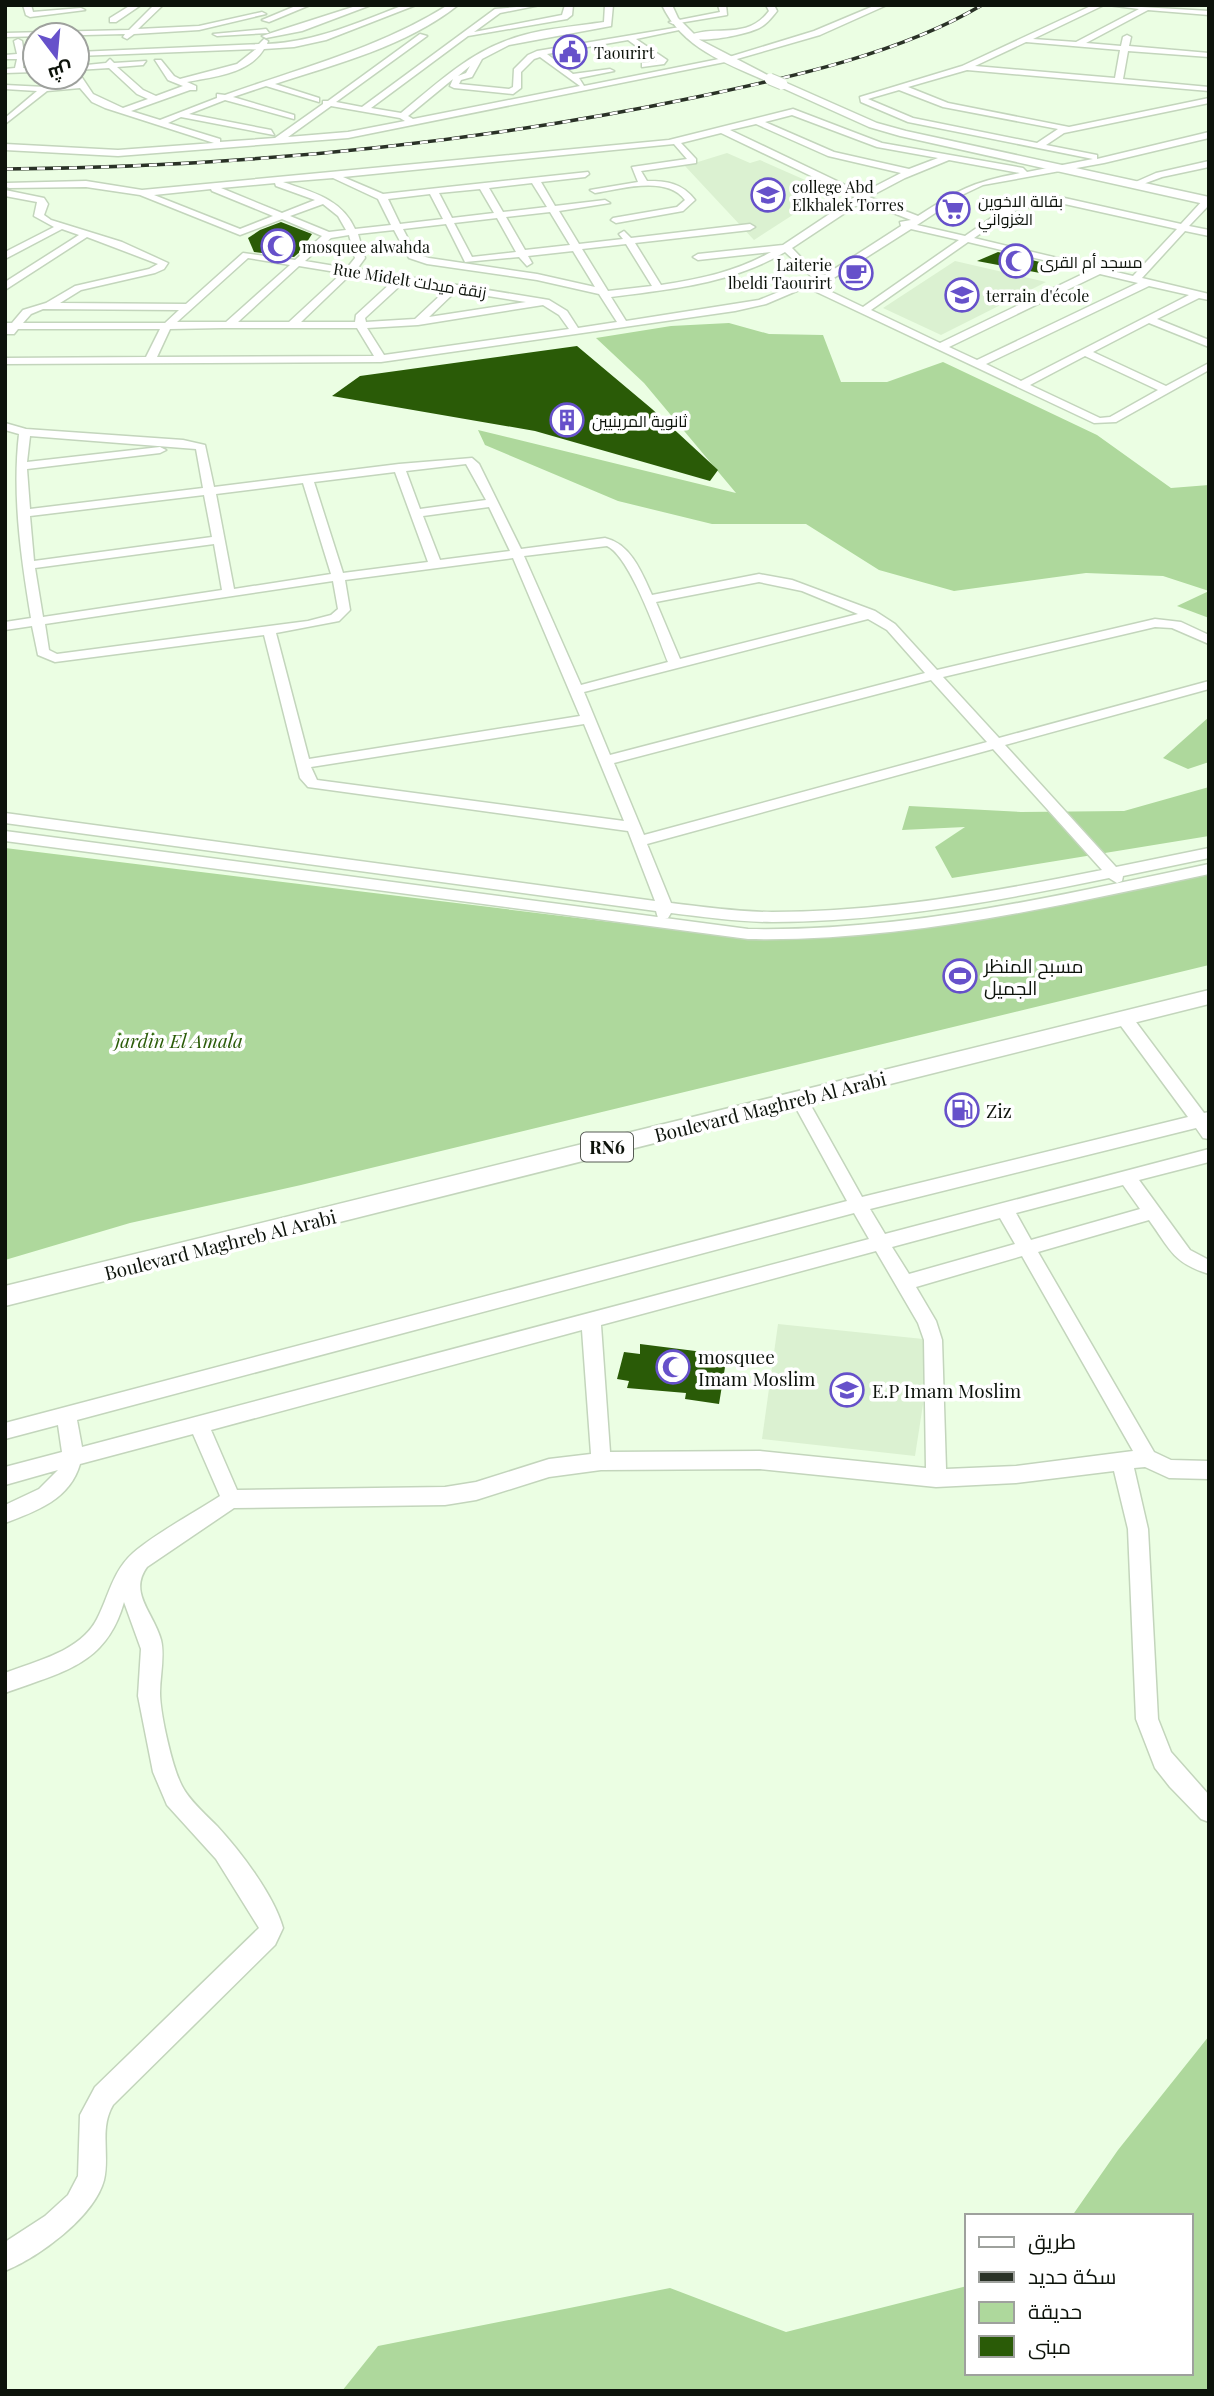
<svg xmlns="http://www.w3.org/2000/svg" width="1214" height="2396" viewBox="0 0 1214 2396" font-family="'Playfair Display',Cairo,serif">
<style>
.built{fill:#dbf1d1}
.green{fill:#aed89c}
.building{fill:#2a5b07}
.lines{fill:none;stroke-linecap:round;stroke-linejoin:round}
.minor-casing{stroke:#c3d5bc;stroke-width:3}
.major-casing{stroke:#c3d5bc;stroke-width:3}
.minor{fill:#fff;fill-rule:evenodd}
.major{fill:#fff;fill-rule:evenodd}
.rail-casing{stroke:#2a3227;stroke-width:3.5}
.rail{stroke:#fff;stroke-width:2.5;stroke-dasharray:8;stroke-linecap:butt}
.major-bridge-casing{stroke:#c3d5bc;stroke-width:13;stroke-linecap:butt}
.major-bridge{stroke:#fff;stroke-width:11}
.labels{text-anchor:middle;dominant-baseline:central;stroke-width:7;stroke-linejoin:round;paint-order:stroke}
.far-poi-label{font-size:16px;fill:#0d130b;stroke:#fff;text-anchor:start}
.far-street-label{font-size:16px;fill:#0d130b;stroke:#fff}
.shield{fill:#fff;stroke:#565a54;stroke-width:2}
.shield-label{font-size:18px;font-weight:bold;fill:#0d130b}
.poi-label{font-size:19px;fill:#0d130b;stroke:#fff;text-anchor:start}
.park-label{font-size:19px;font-style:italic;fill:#2b5c09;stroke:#fff}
.street-label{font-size:19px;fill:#0d130b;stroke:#fff}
</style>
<rect width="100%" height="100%" fill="#ebfee3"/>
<g class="built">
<path d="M727,153L750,163L760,160L830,191L754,240L685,166Z"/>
<path d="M955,261L1046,282L941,335L883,308Z"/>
<path d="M778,1324L933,1340L915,1456L762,1439Z"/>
</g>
<g class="green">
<path d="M729,323L769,334L823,335L841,382H887L943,362L1097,435L1171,488L1209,485V591L1163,576L1086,573L954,591L879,570L806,524H712L618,501L485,445L478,430L736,493L644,383L596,338L671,326Z"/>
<path d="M1209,591V618L1177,606Z"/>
<path d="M1209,717V762L1188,769L1163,758Z"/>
<path d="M1209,787V836L952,878L935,847L965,827L902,830L909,806L1021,812L1124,811Z"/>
<path d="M5,848L677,930L900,929L1209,870V965L301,1185L130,1223L5,1260Z"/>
<path d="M1209,2036V2391H342L378,2346L670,2288L786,2332L967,2286V2373H1191V2216H1072L1118,2150Z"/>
</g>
<g class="building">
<path d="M281,222L312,234L302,250L294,257L254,252L248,238L260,230Z"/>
<path d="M998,252L1065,268L1040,273L977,261Z"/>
<path d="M577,346L652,409L718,470L710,481L535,431L332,396L360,376Z"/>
<path d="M640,1344L727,1355L719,1404L685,1399L686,1393L627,1388L629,1381L617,1379L624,1352L640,1354Z"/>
</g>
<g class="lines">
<defs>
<g id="minor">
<path d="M23,5H31L33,12L81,8L85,10L30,17L26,15Z"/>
<path d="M131,5H141L116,22H110V18Z"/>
<path d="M154,5H163L138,29L199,26L262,12L266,14L199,30L134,34L127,39L123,37L125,34L5,37V33L129,30Z"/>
<path d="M298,5H310L269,22L262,20Z"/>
<path d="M359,5H371L302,31L266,38L262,36Z"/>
<path d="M404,5H416L326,40L294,47L264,49C249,74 213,77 187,82L196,86V90H190L131,111L160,120L217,98V94L225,95C300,68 378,49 448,5H458C407,46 336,64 275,84L319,98V102L266,86L233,97L294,115V119L225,100L189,114L271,130L274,135L181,117L168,123L220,139V142L275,138L323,104V101H328L420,34L427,36L336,102L362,107L495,9L540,5L500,13L474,32L562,15L565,5H573L572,15L567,19L468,36L371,108L401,113C433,87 464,57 503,42C534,29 571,27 604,22L605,5H613L611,26L509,45L482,59L472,77L461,80L459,84L509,89L513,87L514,69L528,55L537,51L680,27L684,29L636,39L667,60L664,64L642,67V63L657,61L628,40L547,54L573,74L610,69L614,71L579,78L584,86L729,57L814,31L876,5H887L820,35L730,61L348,138L118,156L5,150V144L118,150L214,143L105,108L92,102L80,88L47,91L5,124V118L37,91L5,89V85L45,87L77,83L76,77L79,73L93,94L123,108L148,99L137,94L109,68L77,70V66L106,63L110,59L114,63L146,61L143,65L117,67L143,90L156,96L183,86L168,80L155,60H161L174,76L180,79L237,64L256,49L77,56V52L259,44L264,39L268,41L267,44C316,42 359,22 404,5ZM540,57L580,86L413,119L408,116L453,79L450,86L454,88L513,94L521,88V72L534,59ZM470,66L466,73L458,76ZM331,106L400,118L405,121L348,132L288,137Z"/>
<path d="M718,5H726L727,15L673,24L669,22L720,12Z"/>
<path d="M766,5H774L777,11C772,17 768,23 761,27C747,35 700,44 686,37C713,23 746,42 769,11Z"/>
<path d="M1093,5H1104L1033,39L1076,42L1139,9L1108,5L1209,11V15L1148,10L1086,43L1121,46L1123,37L1127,35L1131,37L1129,46L1209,53V57L1128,51L1123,79L1209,87V91L967,70L908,87L948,103L1069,127L1209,98V103L1064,133L1046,145L1097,155V159L1209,132V138L1104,163L983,185L964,194L917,225L965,236L1007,207L1051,195L1181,224L1204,199H1209V205L1189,226L1209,230V236L1185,231L1142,278L1209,294V300L1199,298L1157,319L1209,340V347L1149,323L1093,352L1166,386L1209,363V370L1116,422L1094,423L806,287L766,304L735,311L381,362L5,364V358L146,357L160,329H18L14,334H6L5,323H12L23,310L46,303L75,286L149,269L158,264L87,237L5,290V282L79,235L62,229L5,259V252L54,227L34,216L37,202L5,196V190L44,198L48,204L44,215L51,220L122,242L168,263L164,269L155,273L81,290L60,303L186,304L243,253L295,260L322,236L282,219L240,235L140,195L86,187L9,188L6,187V183L86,181L142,190L669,140L793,109L882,143L1023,168L1027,172L1093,159L908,122L861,102L860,97L962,66ZM1026,42L1120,50L1115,78L975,66ZM899,90L943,107L1058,129L1037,143L913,118L868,99ZM792,115L877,147L938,158L909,169L834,152L765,122ZM756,124L828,156L901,173L862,193L730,130ZM721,133L855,197L783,245L698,254L693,257L698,260L771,252C737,271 701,279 661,285L635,243L750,230L755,227L750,224L631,238L624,231L619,234L623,239L579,244L559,211L610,203L605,200L555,206L541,182L585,177L589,174L588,172L383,194L343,177L674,144L687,159L632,167L638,182L590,190L595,193C620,189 667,175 685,200L677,207L613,218L611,220L616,223L683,211L695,200C682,183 667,181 647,181L641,171L696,163V159L681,143ZM949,160L1020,173C972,182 958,190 918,216L869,197L905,178ZM333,178L378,199L391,225L355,229C342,199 312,192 283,182ZM275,183L276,186L315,200L282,213L221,188ZM532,183L547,207L503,212L489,188ZM211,189L212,191L273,216L240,229L154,195ZM480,189L494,213L452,218L439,193ZM430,194L443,219L400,224L388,199ZM863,201L911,220L900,222L901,226L825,275L816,273L792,248ZM1051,201L1177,229L1133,276L974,238L1013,211ZM323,204L338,216L346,230L329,232L290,216ZM550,212L570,245L525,250L506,217ZM497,218L516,252L472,257L454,223ZM446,224L465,262L519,257L527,266L532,263L528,256L573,251L595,287L537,274L429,258L416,254L403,229ZM911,229L959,240L863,307L815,284L829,281ZM394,230L409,258L427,264L537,280L599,294L617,322L578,328L567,311L549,300L408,277L403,274L398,276L357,269L365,258L358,234ZM349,235L355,258L347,268L305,261L331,238ZM968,242L1089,271L940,343L871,310ZM626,244L652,286L608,291L582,249ZM785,252L813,278L759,300L626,321L611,297C672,289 731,284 785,252ZM248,258L290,265L226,322H177ZM299,266L342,273L289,322H238ZM351,274L393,281L356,315L355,322H301ZM1100,274L1138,283L977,360L949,347ZM403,283L447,289L415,319L366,322L365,318ZM1149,286L1189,295L1021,381L986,364ZM456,291L526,302L429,317ZM543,305L559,315L569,329L384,355L367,328L418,325ZM43,309L179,310L165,323H23L31,314ZM223,328H357L374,356L157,357L170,329ZM1085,356L1158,390L1110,417L1100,418L1030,385Z"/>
<path d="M266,29L269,33L217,36L213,34Z"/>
<path d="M18,39L22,41L24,54H35V58L25,59L23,68H35V72L5,73V69L15,68L17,59H5V55L17,54L14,41Z"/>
<path d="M1209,161V167L1162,177L1135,187L1131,184L1156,173Z"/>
<path d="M5,423L26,429L183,440L205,445L214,487L399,464L472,458L479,464L521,549L605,538C631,544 642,573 652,595L759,574L792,580L875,611L895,624L937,670L1155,619L1181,622L1209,635V644L1172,628L1155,627L943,677L999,738L1209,681V689L1005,745L1116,867L1209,848V858L1123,876L1122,881L1117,883L1109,878C998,901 885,922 772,922C738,922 704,917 671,913L668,918H658L656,911L5,823V813L655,901L628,831L308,787L300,778L264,635L55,662L38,655L32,626L5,630V622L31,618C21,558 12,495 19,434L5,430ZM30,436L196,449L203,488L30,509L27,469L160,453L166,450L160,447L27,462ZM466,464L486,500L420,509L406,471ZM395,472L428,562L343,573L314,482ZM303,483L331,574L234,589L216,494ZM204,495L212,537L34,561L30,516ZM489,507L510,551L440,560L423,516ZM214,544L222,590L43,617L35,568ZM607,546C630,556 658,637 668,662L581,685L524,556ZM513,558L580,716L309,759L276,633L339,621L350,610L345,580ZM333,581L338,609L331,615L308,621L57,654L49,650L45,624ZM759,582L802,591L858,614L680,659L656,602ZM868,619L887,630L925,673L610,755L584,692ZM931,680L987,742L644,835L614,763ZM584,724L624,821L317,780L311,767ZM993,749L1102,870C993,892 883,912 772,912C738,912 704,907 671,903L647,844Z"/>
<path d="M5,831L748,929C904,932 1057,896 1209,864V874C1057,906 904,942 748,939L5,841Z"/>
<path d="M1124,1012L1130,1014L1204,1113L1209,1112V1139L1203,1138L1196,1128L870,1209L885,1234L1209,1149V1162L1139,1180L1190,1250L1209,1260V1274C1173,1263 1170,1249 1149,1220L1038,1252L1154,1452L1171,1460L1209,1461V1479L1169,1478L1145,1467L1134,1468L1148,1529L1158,1719L1171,1752L1209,1795V1822L1201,1819L1170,1787L1155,1768L1136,1719L1128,1529L1114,1471L1016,1483L936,1487L760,1469L601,1470L549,1477L476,1500L445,1505L234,1508L147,1567C128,1593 154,1613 161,1640C165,1656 160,1676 160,1693C160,1713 172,1767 182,1786C189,1800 205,1814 217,1826C240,1851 274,1895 283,1928L275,1945L113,2105C99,2129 110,2154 104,2180C94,2217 39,2257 5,2271V2242L45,2216L68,2195L78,2176L80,2115L95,2087L259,1928L216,1859L167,1805L153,1772L138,1696L141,1649L124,1602C106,1666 61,1672 5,1693V1673C36,1661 81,1651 97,1619C109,1596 112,1572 133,1553C156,1533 194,1513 220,1496L193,1434L80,1464C70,1499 37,1511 5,1523V1505L39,1489L58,1470L5,1485V1467L62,1452L58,1425L5,1439V1423L847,1201L791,1099L799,1093L805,1095L862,1197L1188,1117L1118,1022L1116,1018ZM1123,1185L1140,1209L1031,1240L1016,1213ZM854,1213L869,1239L82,1447L77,1420ZM1000,1218L1015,1244L909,1274L892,1247ZM876,1251L918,1323L924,1340L926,1468L760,1451L610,1452L601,1325ZM1022,1256L1133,1451L1016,1466L946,1469L942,1340L936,1321L916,1287ZM582,1330L591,1454L549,1459L476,1482L445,1487L237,1490L211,1430Z"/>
</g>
<g id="major">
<path d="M662,5H672L678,18L700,40L775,79L766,81C726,63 682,48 662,5Z"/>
<path d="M782,81L877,123L906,131L1209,197V205L900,136L869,127L778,86V82Z"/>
<path d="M1209,990V1004L5,1306V1286Z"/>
</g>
</defs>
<use href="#minor" class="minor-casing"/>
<use href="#major" class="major-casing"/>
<use href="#minor" class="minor"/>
<use href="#major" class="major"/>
<defs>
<path id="rail" d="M5,169C238,167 468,145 697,97C788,78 902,53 982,5"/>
</defs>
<use href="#rail" class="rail-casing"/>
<use href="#rail" class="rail"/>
<defs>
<path id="major-bridge" d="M770,79L782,84"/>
</defs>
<use href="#major-bridge" class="major-bridge-casing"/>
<use href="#major-bridge" class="major-bridge"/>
</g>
<defs>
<symbol id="civic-ring" viewBox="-11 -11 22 22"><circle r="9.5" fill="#fff" stroke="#6651ca" stroke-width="1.5"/><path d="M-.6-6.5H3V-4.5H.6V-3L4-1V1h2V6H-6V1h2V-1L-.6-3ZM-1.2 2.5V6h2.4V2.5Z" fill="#6651ca"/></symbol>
<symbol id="school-ring" viewBox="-11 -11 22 22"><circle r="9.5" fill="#fff" stroke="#6651ca" stroke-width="1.5"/><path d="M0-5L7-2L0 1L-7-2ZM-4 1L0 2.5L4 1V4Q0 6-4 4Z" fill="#6651ca"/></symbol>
<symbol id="supermarket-ring" viewBox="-11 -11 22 22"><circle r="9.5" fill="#fff" stroke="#6651ca" stroke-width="1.5"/><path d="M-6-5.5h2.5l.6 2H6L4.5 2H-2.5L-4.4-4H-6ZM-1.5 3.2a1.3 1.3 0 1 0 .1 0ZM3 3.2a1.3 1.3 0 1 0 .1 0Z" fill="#6651ca"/></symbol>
<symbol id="mosque-ring" viewBox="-11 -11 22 22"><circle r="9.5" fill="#fff" stroke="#6651ca" stroke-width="1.5"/><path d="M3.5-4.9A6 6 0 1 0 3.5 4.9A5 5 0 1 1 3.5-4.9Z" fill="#6651ca"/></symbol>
<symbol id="cafe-ring" viewBox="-11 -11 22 22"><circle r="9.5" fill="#fff" stroke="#6651ca" stroke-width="1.5"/><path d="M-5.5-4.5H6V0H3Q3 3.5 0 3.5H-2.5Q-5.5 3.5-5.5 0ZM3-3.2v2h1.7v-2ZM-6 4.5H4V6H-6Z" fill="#6651ca"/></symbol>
<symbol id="building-ring" viewBox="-11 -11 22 22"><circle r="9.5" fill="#fff" stroke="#6651ca" stroke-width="1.5"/><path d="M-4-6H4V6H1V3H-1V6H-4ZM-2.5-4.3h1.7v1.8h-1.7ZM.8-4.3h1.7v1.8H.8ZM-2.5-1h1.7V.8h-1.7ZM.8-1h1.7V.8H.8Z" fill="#6651ca"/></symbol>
<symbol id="stadium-ring" viewBox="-11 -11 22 22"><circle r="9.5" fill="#fff" stroke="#6651ca" stroke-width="1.5"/><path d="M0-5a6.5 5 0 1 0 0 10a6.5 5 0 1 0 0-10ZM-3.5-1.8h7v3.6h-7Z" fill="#6651ca"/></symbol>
<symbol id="fuel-ring" viewBox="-11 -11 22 22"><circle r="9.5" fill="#fff" stroke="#6651ca" stroke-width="1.5"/><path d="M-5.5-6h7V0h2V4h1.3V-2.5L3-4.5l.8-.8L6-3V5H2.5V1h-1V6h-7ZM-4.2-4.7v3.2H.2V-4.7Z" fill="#6651ca"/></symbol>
</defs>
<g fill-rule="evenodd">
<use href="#civic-ring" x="551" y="33" width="38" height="38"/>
<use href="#school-ring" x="749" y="176" width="38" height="38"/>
<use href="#supermarket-ring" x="934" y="190" width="38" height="38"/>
<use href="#mosque-ring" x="259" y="227" width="38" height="38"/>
<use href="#mosque-ring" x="997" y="242" width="38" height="38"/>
<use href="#cafe-ring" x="837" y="254" width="38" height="38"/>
<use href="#school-ring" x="943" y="276" width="38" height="38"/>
<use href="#building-ring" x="548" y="401" width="38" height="38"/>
<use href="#stadium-ring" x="941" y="957" width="38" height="38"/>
<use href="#fuel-ring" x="943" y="1091" width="38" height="38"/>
<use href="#mosque-ring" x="654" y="1348" width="38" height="38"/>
<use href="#school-ring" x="828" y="1371" width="38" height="38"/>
</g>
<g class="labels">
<g class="far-poi-label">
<text x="594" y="52">Taourirt</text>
<text x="792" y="186">college Abd<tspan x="792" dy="18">Elkhalek Torres</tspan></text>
<text x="978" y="200">بقالة الاخوين<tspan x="978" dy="18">الغزواني</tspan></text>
<text x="302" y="246">mosquee alwahda</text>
<text x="1040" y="261">مسجد أم القرى</text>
<text x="832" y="264" text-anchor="end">Laiterie<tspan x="832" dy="18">lbeldi Taourirt</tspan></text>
<text x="986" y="295">terrain d'école</text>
<text x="592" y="420">ثانوية المرينيين</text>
</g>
<g class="far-street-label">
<text transform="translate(410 280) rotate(9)">Rue Midelt زنقة ميدلت</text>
</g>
<rect class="shield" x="581" y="1132.5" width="52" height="29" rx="5"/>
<g class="shield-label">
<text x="607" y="1147">RN6</text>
</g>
<g class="poi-label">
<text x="984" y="965">مسبح المنظر<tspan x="984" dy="22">الجميل</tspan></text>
<text x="986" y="1110">Ziz</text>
<text x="698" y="1356">mosquee<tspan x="698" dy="22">Imam Moslim</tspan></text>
<text x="872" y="1390">E.P Imam Moslim</text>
</g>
<g class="park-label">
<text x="179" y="1040">jardin El Amala</text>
</g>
<g class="street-label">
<text transform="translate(770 1106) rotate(-14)">Boulevard Maghreb Al Arabi</text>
<text transform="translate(220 1244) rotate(-14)">Boulevard Maghreb Al Arabi</text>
</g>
</g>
<rect width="1214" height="2396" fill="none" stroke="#0d130b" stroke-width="14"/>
<rect x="965" y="2214" width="228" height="161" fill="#ffffff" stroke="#9ea19d" stroke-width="2"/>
<rect x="979" y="2237" width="35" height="10" fill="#ffffff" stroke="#9ea19d" stroke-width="2"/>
<text x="1028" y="2249" font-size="21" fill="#0d130b">طريق</text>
<rect x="979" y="2272" width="35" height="10" fill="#2a3227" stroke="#9ea19d" stroke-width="2"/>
<text x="1028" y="2284" font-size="21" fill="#0d130b">سكة حديد</text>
<rect x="979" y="2302" width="35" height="21" fill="#aed89c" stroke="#9ea19d" stroke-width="2"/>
<text x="1028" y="2319" font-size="21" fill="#0d130b">حديقة</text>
<rect x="979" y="2336" width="35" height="21" fill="#2a5b07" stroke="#9ea19d" stroke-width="2"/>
<text x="1028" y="2354" font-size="21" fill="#0d130b">مبنى</text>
<g transform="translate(56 56) rotate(164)"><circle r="33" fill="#ffffff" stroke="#9ea19d" stroke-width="2"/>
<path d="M0-5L12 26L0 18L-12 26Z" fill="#6651ca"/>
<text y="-10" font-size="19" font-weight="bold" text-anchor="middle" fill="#0d130b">ش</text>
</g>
</svg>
